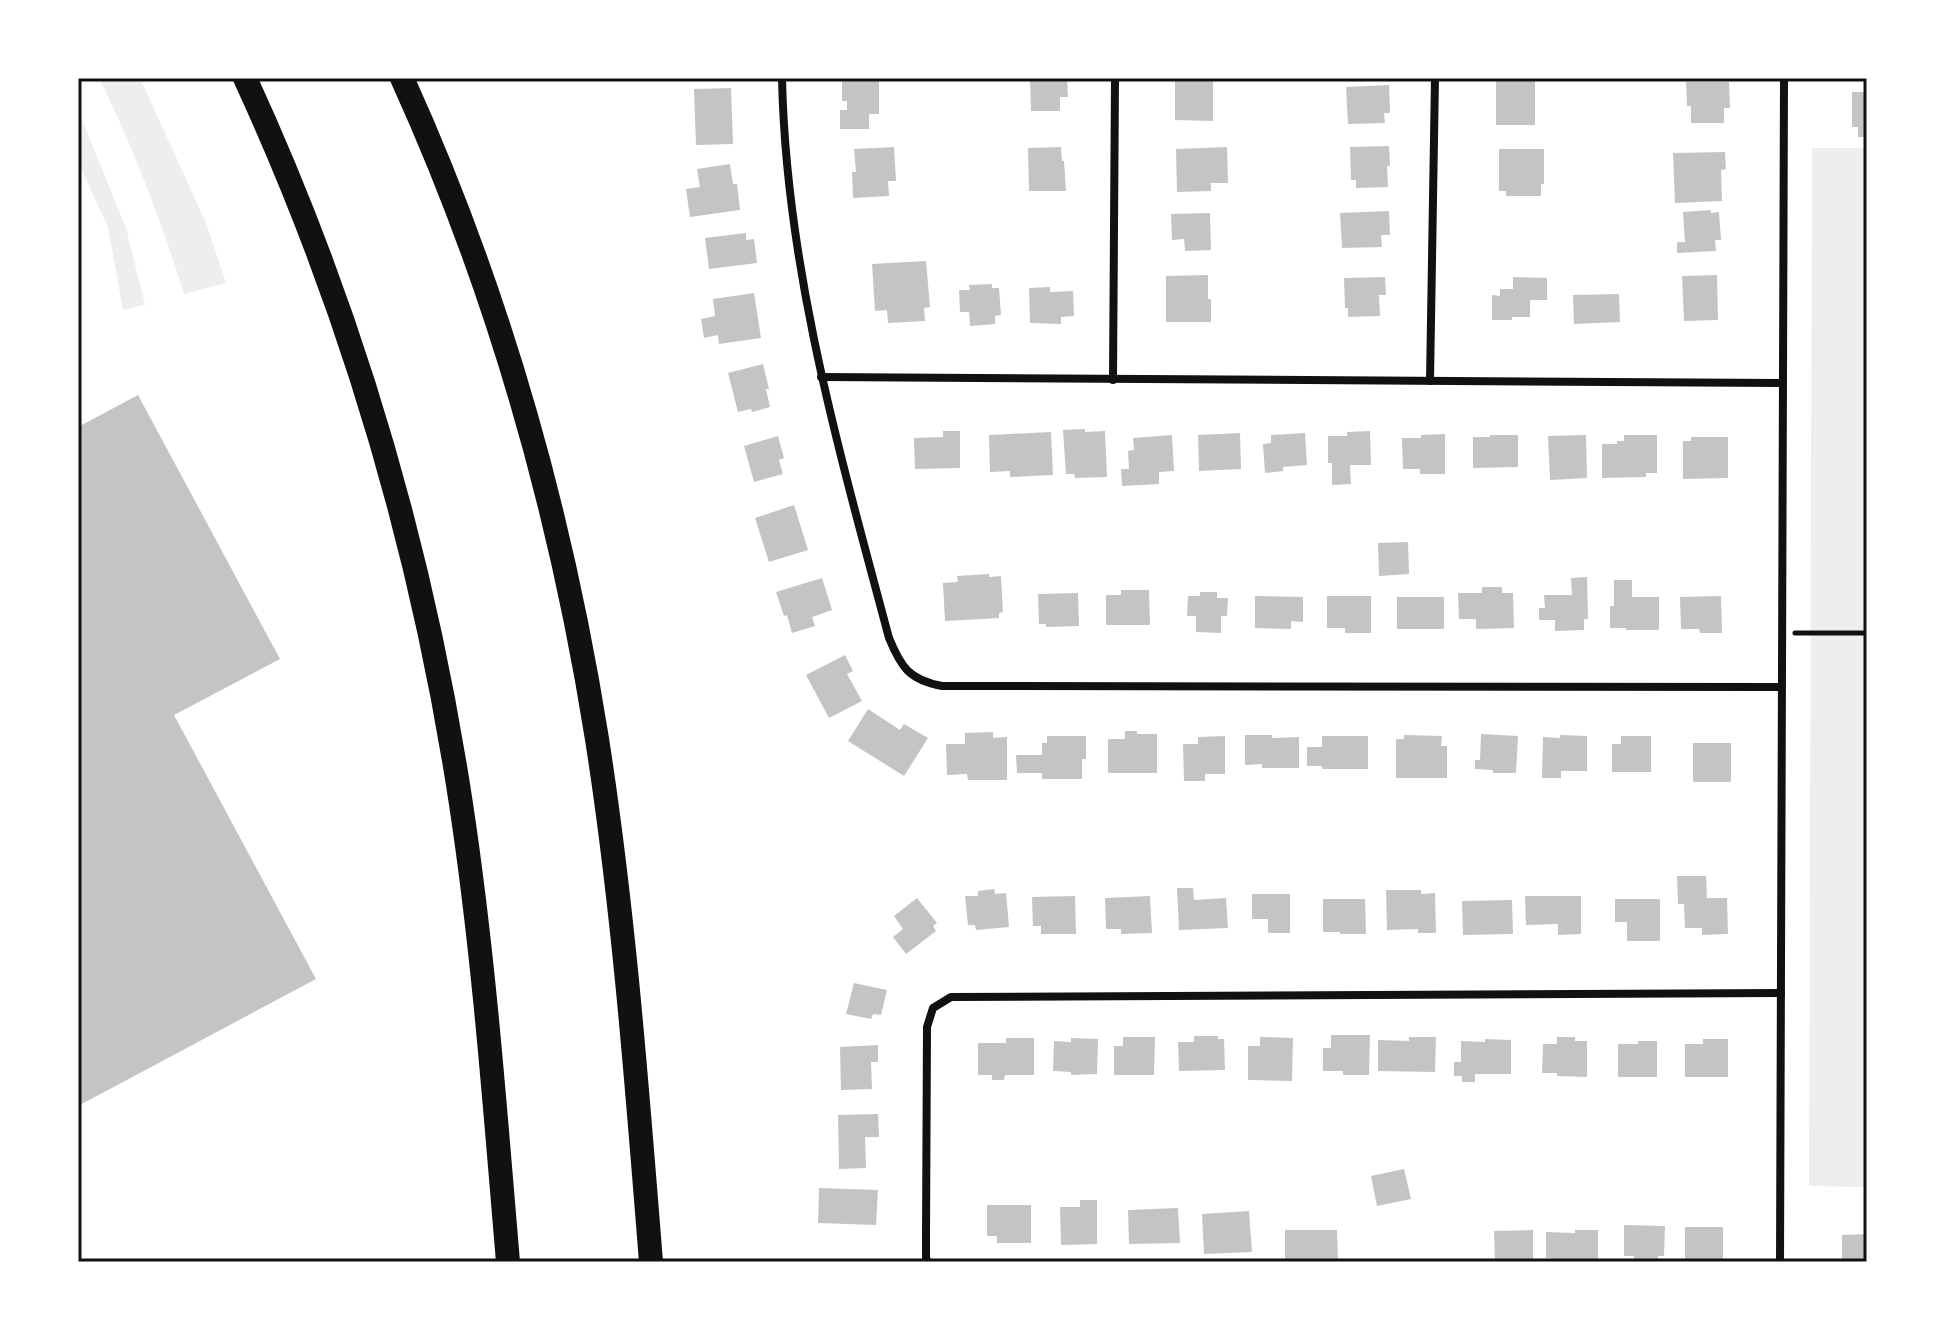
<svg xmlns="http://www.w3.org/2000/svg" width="1945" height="1340" viewBox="0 0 1945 1340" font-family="Lato,sans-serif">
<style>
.green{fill:#eee}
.building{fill:#c4c4c4}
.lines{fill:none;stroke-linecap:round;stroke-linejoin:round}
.path{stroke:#111;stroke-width:5}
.minor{stroke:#111;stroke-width:8}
.motorway{stroke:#111;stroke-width:24}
.neatline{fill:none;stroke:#111;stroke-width:3}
</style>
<rect width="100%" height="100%" fill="#fff"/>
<g class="green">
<path d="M99,78H140L206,223L226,283L184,294C161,220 133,147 99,78Z"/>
<path d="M78,110L126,228L145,305L123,310L108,227L78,162Z"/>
<path d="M1812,148H1867V1187L1809,1186Z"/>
</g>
<g class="building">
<path d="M842,78H879V114H869V129H840V110H847V101H842Z"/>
<path d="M1030,78H1067L1068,97H1060V111H1031Z"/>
<path d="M1175,78H1213V121L1175,120Z"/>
<rect x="1496" y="81" width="39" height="44"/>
<path d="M1686,82H1729L1730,108H1724V123H1691V106H1687Z"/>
<path d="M1389,85L1390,113H1384L1385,123L1348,124L1346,87Z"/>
<path d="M731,88L733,144L696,145L694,89Z"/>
<path d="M1852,92H1867V137H1858V127H1852Z"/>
<path d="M1389,146L1390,166H1387L1388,187L1356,188V180H1351L1350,147Z"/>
<path d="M894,147L896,181H888L889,196L853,198L852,172H856L854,149Z"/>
<path d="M1061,147L1062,161H1064L1066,191H1029L1028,148Z"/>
<path d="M1227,147L1228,183H1211V191L1177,192L1176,149Z"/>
<path d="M1499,149H1544V184H1541V196H1506V191H1499Z"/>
<path d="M1725,152L1726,169L1721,170L1722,201L1675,203L1673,153Z"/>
<path d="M730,164L733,184H737L740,210L690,217L686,189L700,187L697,169Z"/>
<path d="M1711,210V213L1719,212L1721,240H1715L1716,251L1677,253V242H1685L1683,212Z"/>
<path d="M1389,211L1390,235H1381L1382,247L1342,248L1340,213Z"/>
<path d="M1210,213L1211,250L1185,251L1184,239L1172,240L1171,214Z"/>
<path d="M746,233V240L754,239L757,263L709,269L705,238Z"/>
<path d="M926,261L930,307L924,308L925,321L888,323L887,310L875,311L872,264Z"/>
<path d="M1208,275V299H1211V322H1166V276Z"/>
<path d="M1717,275L1718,320L1684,321L1682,276Z"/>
<path d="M1385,277L1386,295H1379L1380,316L1348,317V308H1345L1344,278Z"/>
<path d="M1513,277L1547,278V300H1530V317H1512V320H1492V295L1500,296V289H1513Z"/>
<path d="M992,284V288H999L1001,315L995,316V324L970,326L969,312H960L959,290H970L969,285Z"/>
<path d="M1050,287V292L1073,291L1074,316L1061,317V324L1030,323L1029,288Z"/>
<path d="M754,293L761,338L719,344L718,335L704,338L701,319L715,316L713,299Z"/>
<path d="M1619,294L1620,322L1574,324L1573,295Z"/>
<path d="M763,364L769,389H766L770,407L752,412L751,409L738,412L728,373Z"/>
<path d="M138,395L280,659L174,715L316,979L78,1106V499L81,498L78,493V427Z"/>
<path d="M1085,429V432L1105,431L1107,477L1075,478L1074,474H1066L1063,430Z"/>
<path d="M943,431H960V468L915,469L914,438L943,437Z"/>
<path d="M1370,431L1371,465H1350L1351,484L1332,485V463H1328V436H1347V432Z"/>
<path d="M1051,432L1053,475L1010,477V471L990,472L989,435Z"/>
<path d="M1240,433L1241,469L1199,471L1198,435Z"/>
<path d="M1305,433L1307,465L1283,467V471L1265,473L1263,444L1271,443V435Z"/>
<path d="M1445,434V474H1420V469H1403L1402,438H1421V435Z"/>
<path d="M1172,435L1174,471L1159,472V484L1122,486L1121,469H1129L1128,451L1134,450L1133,438Z"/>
<path d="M1490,435H1518V467L1473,468V437H1490Z"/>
<path d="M1586,435L1587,478L1550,480L1548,436Z"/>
<path d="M1624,435H1657V473H1646V477L1602,478V444H1617V441H1624Z"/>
<path d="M778,436L784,458L779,460L783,474L754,482L744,446Z"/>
<path d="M1691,437H1728V478L1683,479V441H1691Z"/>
<path d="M794,505L808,550L769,562L755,518Z"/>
<path d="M1408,542L1409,574L1379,576L1378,543Z"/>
<path d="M989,574V577L1001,576L1003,612L999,613V618L945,621L943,583L958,582L957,576Z"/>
<path d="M1587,577L1588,619H1584V630L1555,631V620H1539V608H1545L1544,595H1572L1571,578Z"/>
<path d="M822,578L832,610L812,617L815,626L792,633L787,615L784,616L776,592Z"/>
<path d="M1614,580H1632V597H1659V630H1626V628H1610V606H1614Z"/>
<path d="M1482,587H1502V593H1513L1514,628L1476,629V619H1459L1458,593H1482Z"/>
<path d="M1121,590H1149L1150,625H1106V595H1121Z"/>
<path d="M1200,592H1217V598H1228L1227,616H1221V633L1196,632V616H1187L1188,596H1200Z"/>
<path d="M1078,593L1079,626L1046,627V624H1039L1038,594Z"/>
<path d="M1255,596L1303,597V622L1291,621V629L1255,628Z"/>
<path d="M1327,596H1371V633H1345V628H1327Z"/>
<path d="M1721,596L1722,633H1700L1699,629H1681L1680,597Z"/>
<rect x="1397" y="597" width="47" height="32"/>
<path d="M845,655L853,671L847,674L862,701L829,718L806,675Z"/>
<path d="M868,709L900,730L904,724L928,738L904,776L848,741Z"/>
<path d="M1125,731H1137V734H1157V773H1108V739H1125Z"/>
<path d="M993,732V738L1007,737V780H968L967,774L947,775L946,744H965V733Z"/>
<path d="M1481,734L1518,736L1516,773H1493V770L1475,769V760H1480Z"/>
<path d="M1245,735H1272V738L1299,737V768H1262V764L1245,765Z"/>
<path d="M1404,735L1442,736L1441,746H1447V778H1396V739H1404Z"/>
<path d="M1560,735L1587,736V771H1561V778H1542L1543,737L1560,738Z"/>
<path d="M1047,736H1086V759H1082V779H1042V773H1017L1016,755H1042V743H1047Z"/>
<path d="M1225,736V774H1205V781H1184L1183,744H1198V737Z"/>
<path d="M1322,736H1368V769H1322V766H1307V747H1322Z"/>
<path d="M1621,736H1651V772H1612V744H1621Z"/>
<rect x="1693" y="743" width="38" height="39"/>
<path d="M1677,876H1706L1707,898H1727L1728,934L1702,935V928H1685L1684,904H1678Z"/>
<path d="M1177,888H1193L1194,900L1226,898L1228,928L1179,930Z"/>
<path d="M994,889L995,894L1006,893L1009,927L976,930L975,925H968L965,896H978V891Z"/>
<path d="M1386,890H1421V894L1435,893L1436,933H1418V929L1387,930Z"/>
<path d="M1252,894H1290V933H1268V919H1252Z"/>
<path d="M1075,896L1076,934H1041V926H1033L1032,897Z"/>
<path d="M1150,896L1152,933L1121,934V929H1106L1105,898Z"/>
<path d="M1525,896H1581V934L1558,935V924L1526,925Z"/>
<path d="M917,898L937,923L933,926L936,931L906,954L893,937L903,929L894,916Z"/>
<path d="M1323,899H1365L1366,934H1340V932H1323Z"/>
<path d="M1615,899H1660V941H1627V922H1615Z"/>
<path d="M1512,900L1513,934L1463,935L1462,901Z"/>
<path d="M854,983L887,990L881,1015L873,1014L871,1019L846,1014Z"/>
<path d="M1331,1035H1370L1369,1075H1343V1071H1323V1048H1331Z"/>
<path d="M1194,1036H1218V1039H1224L1225,1070L1179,1071L1178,1042H1194Z"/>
<path d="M1123,1037H1155L1154,1075H1114V1046H1123Z"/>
<path d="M1260,1037L1293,1038L1292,1081L1248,1080V1046H1260Z"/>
<path d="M1409,1037H1436L1435,1072L1378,1071V1040L1409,1041Z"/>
<path d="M1557,1037H1575V1041H1587V1077L1557,1076V1073H1542L1543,1044H1557Z"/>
<path d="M1006,1038H1034V1075H1005L1004,1080H992V1075H978V1043H1006Z"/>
<path d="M1071,1038L1098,1039L1097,1074L1071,1075V1072L1053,1071L1054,1041L1071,1042Z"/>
<path d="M1485,1039L1511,1040V1074H1475V1082H1462V1076H1454V1062H1461V1041L1485,1042Z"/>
<path d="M1703,1039H1728V1077H1685V1044H1703Z"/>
<path d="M1638,1041H1657V1077H1618V1044H1638Z"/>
<path d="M878,1045V1062H871L872,1089L841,1090L840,1047Z"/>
<path d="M878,1114L879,1137H865L866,1168L839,1169L838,1115Z"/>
<path d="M1404,1169L1411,1199L1377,1206L1371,1176Z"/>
<path d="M819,1188L878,1190L876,1225L818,1223Z"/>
<path d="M1080,1200H1097V1244L1061,1245L1060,1207H1080Z"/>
<path d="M987,1205H1031V1243H997V1236H987Z"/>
<path d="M1178,1208L1180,1243L1129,1244L1128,1210Z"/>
<path d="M1249,1211L1252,1252L1204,1254L1202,1214Z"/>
<path d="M1624,1225L1665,1226L1664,1256H1658V1262H1634V1256H1624Z"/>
<rect x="1685" y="1227" width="38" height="35"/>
<path d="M1285,1230H1337L1338,1260L1285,1262Z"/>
<path d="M1533,1230V1262H1495L1494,1231Z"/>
<path d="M1575,1230H1598V1262H1559V1259L1546,1258V1232L1575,1233Z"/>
<path d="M1867,1234V1262H1842V1235Z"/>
</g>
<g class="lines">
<path class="path" d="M1795,633H1867"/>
<g class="minor">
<path d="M782,78C786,270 840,454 889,638C901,667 909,680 942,686L1782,687"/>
<path d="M821,377L1783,383"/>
<path d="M1113,380L1115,78"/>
<path d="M1430,381L1435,78"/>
<path d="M928,1262L926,1258V1235L927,1027L933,1008L951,997L1781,993"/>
<path d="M1780,1262L1784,78"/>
</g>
<g class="motorway">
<path d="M245,78C351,308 423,554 461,804C484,956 495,1109 508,1262"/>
<path d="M402,78C497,287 561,512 597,739C624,912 637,1087 651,1262"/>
</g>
</g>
<rect width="1945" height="1340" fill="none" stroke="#ffffff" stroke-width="160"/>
<rect x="80" y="80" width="1785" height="1180" class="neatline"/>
</svg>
